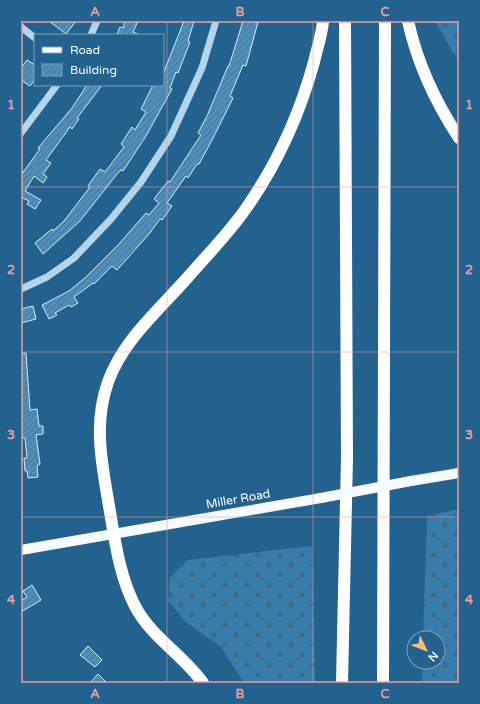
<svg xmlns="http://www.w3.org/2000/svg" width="480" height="704" viewBox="0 0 480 704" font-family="'Varela Round',sans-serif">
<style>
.forest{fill:url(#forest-firs)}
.building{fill:url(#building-hatch);stroke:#d7ecf9}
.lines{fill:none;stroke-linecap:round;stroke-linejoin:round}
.minor{stroke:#b2d5ec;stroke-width:7}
.major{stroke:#f8fbff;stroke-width:10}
.highway{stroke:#fff;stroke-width:12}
.major-bridge{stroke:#f8fbff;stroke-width:10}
.grid{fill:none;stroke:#ed9e9e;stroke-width:1;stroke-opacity:0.55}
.labels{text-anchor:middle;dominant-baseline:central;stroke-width:3.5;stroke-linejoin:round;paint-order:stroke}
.street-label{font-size:12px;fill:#fff;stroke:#23628f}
.neatline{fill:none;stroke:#ed9e9e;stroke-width:1.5}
.grid-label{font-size:13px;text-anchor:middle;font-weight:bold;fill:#ed9e9e}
</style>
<defs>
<pattern id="forest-firs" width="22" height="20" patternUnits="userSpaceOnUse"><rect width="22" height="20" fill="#377dac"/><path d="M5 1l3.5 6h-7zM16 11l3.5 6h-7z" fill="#406781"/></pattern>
<pattern id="building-hatch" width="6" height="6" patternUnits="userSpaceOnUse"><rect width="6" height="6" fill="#508db7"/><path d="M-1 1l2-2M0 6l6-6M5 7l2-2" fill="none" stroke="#4e738c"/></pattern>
</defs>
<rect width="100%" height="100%" fill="#23628f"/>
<g class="forest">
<path d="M435,21H459V63Z"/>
<path d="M459,509V683H422L423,662H438V638H423L427,516Z"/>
<path d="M312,546L315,683H244L221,647L186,622L168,601L170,577L188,560Z"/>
</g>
<g class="building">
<path d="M49,21H76L66,34Z"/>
<path d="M125,21H138L133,32L140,35H117L120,27L123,28Z"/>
<path d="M184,21H194L188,41L190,42L178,73L176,72L170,88L172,89L146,136L123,171L121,170L117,174L80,221L43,254L35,243L52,229L53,231L64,221L90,187L88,186L100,169L105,172L124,147L121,144L132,127L135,130L146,112L141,109L153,85H163V74Z"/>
<path d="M243,21L258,22L246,66L243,65L230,96L233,98L212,140L199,164H197L188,178L186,176L167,203L172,206L162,220L160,219L149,234L117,270L112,266L94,284L93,283L74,297L78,303L71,307L69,305L55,313L57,315L49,319L42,305L69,291L86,277L119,244L146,213L149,215L159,203L154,199L168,181L170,182L201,135L198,133L207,116L228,66H229Z"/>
<path d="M27,60L35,65V79L30,86L21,80V68Z"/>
<path d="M87,85H102L77,118L79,119L72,129L70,127L46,160L51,163L43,174L47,177L43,183L34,176L25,191L41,200L35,209L27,204L29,201L21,197V175L40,149L38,148L72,108Z"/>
<path d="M33,306L36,319L21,323V309Z"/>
<path d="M21,353H26L30,410L37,409L39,426H43V434L36,435L40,464L37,466L38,477L28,478L27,471H25L24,458H27L25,438H22L21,430Z"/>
<path d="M32,585L41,600L21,612V601L27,597L23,591Z"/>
<path d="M88,646L102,660L95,667L80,655Z"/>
<path d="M98,674L107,683H90Z"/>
</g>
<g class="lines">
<g class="minor">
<path d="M21,27L35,38"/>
<path d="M91,35L97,21"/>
<path d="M21,133L57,85"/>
<path d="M21,289L47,277L74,258L111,219L141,182L171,136L202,68L216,21"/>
</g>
<g class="major">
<path d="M411,481L459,473"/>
<path d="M21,550L321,498"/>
</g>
<g class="highway">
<path d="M408,21C417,62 436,103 459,138"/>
<path d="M203,683C183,655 151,637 135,606C119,575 115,540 109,506C102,464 93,424 108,382C123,340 159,310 188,277C208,254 230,232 247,207C277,164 300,113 314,62C317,48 322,35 323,21"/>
<path d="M342,683L347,457L345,21"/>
<path d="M383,683L385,21"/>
</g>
<path class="major-bridge" d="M321,498L411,481"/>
</g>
<path class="grid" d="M167,21V683M313,21V683M21,187H459M21,352H459M21,517H459"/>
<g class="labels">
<g class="street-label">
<text transform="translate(238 499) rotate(-10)">Miller Road</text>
</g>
</g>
<rect width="480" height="704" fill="none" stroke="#23628f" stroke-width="44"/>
<rect x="34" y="34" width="130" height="52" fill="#23628f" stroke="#7ba1bc"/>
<rect x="42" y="47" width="20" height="6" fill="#f8fbff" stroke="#7ba1bc"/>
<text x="70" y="54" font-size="12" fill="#ffffff">Road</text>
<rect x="42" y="64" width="20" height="12" fill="url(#building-hatch)" stroke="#7ba1bc"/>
<text x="70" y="74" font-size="12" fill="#ffffff">Building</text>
<g transform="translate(426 650) rotate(133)"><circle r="19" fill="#23628f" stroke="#7ba1bc"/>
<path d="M0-3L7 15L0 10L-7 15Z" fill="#f7bd75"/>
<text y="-6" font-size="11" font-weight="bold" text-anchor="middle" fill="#ffffff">N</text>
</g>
<rect x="22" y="22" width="436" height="660" class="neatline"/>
<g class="grid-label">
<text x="95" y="16">A</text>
<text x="240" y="16">B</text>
<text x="385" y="16">C</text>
<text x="11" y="109">1</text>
<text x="469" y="109">1</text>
<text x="11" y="274">2</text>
<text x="469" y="274">2</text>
<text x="11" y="439">3</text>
<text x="469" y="439">3</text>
<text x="11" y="604">4</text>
<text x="469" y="604">4</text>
<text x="95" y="698">A</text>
<text x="240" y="698">B</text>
<text x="385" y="698">C</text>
</g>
</svg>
